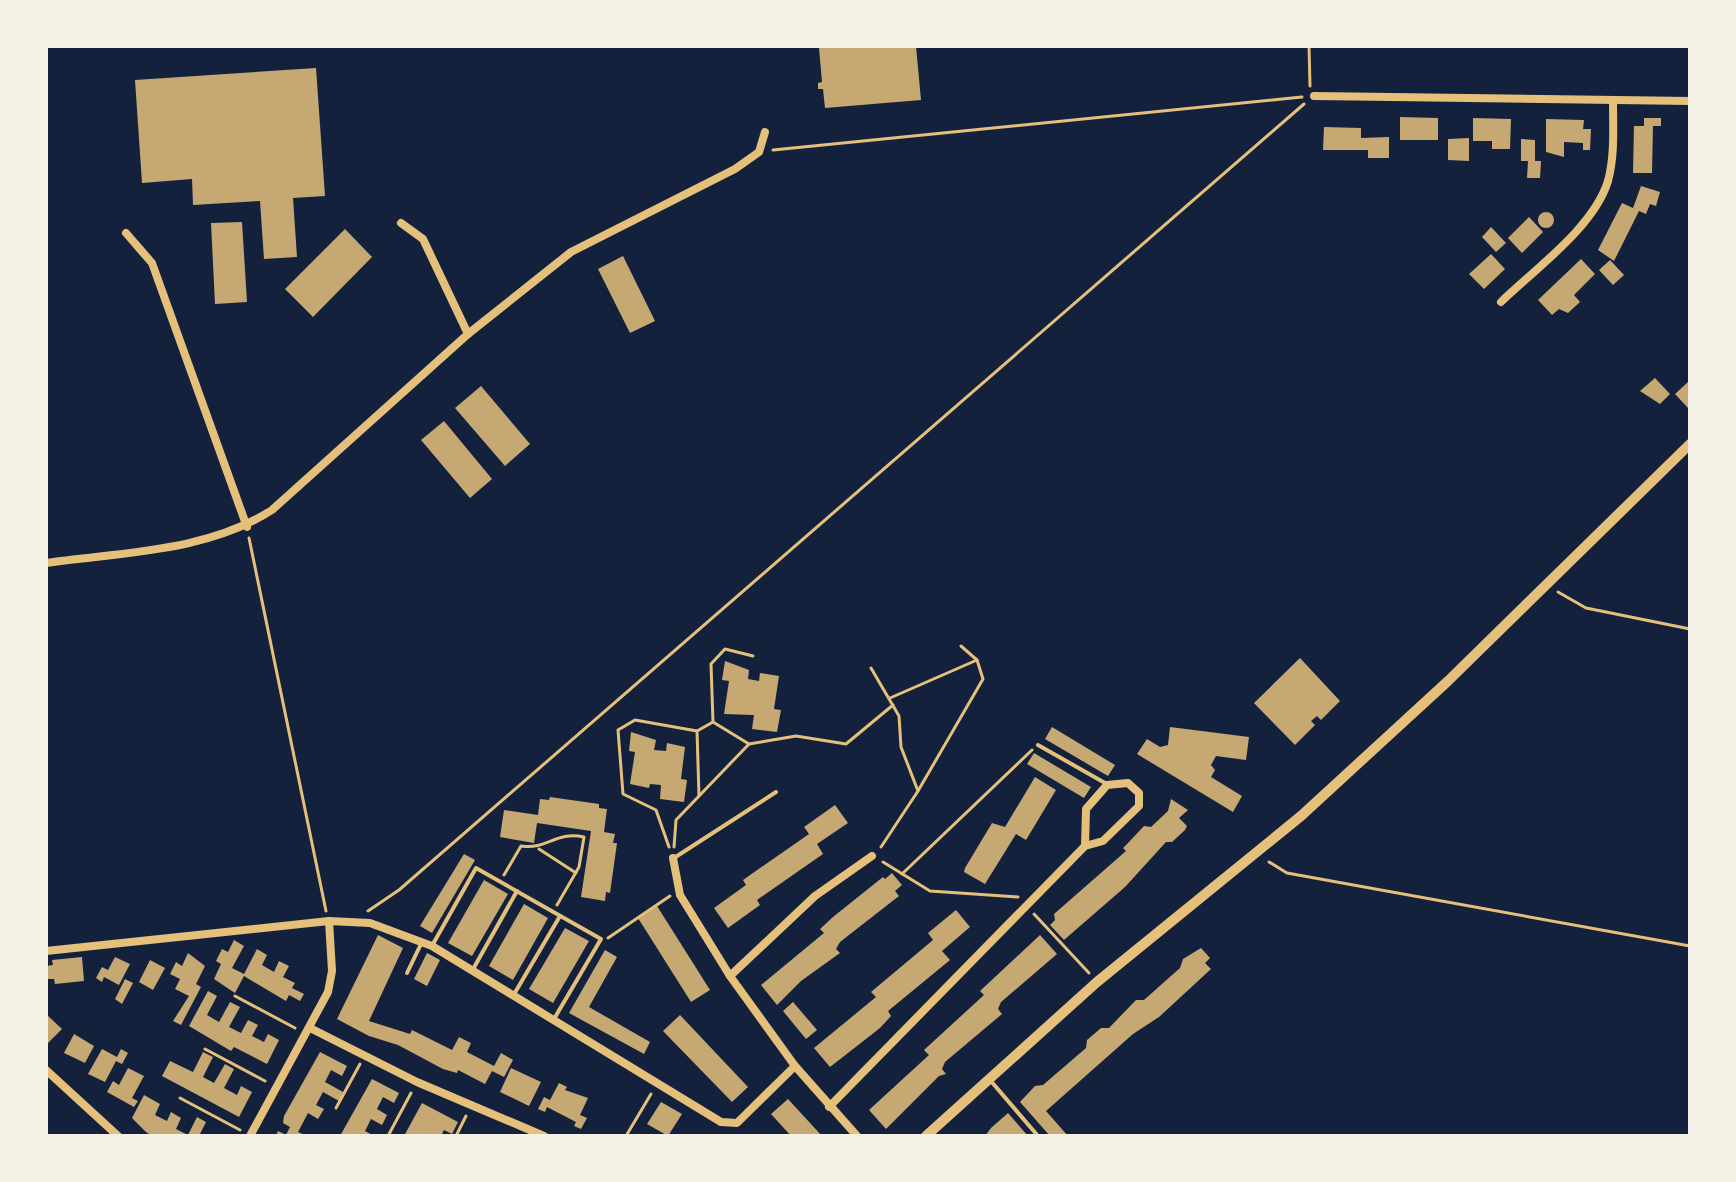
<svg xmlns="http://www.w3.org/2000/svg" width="1736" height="1182" viewBox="0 0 1736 1182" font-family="Jost,sans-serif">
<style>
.building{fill:#c6a872}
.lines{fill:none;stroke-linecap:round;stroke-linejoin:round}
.path{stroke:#e5c07b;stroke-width:3}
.service{stroke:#e5c07b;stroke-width:4}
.minor{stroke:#e5c07b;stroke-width:8}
.tertiary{stroke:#e5c07b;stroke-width:10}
</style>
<rect width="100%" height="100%" fill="#14213d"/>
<g class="building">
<path d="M844,46H916L921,100L825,108L823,89H818V83L822,82L819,48Z"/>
<path d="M316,68L325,196L293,198L297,257L264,259L260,201L193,205L192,179L142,183L135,80Z"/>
<path d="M1400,117L1438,118V140H1400Z"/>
<path d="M1473,118L1511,119L1510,149H1492V141H1473Z"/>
<path d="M1644,118H1661V126H1653L1652,173H1633L1634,126H1644Z"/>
<path d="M1546,119L1584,120L1583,129H1591L1590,150H1583V143L1564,142V157L1546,152Z"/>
<path d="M1324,127L1361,128V138L1389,137V158H1368V150H1323Z"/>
<path d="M1469,138V161L1448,160V139Z"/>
<path d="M1521,139L1535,140V161H1541L1540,178H1527L1528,161H1521Z"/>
<path d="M1641,186L1660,192L1656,206L1650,204L1646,214L1639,211L1614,261L1598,250L1622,203L1633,208Z"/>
<circle cx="1546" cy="220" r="8"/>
<path d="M1529,217L1543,232L1522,253L1508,238Z"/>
<path d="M242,222L247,302L215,304L211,223Z"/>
<path d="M1491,227L1506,243L1496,252L1482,237Z"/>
<path d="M345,229L372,257L313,317L285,289Z"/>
<path d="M1491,254L1505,269L1484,289L1469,274Z"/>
<path d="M623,256L655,321L630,333L598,269Z"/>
<path d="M1581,259L1595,274L1574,295L1580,302L1568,313L1559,309L1552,315L1538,300Z"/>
<path d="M1610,260L1624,275L1613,285L1599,270Z"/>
<path d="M1655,378L1670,394L1660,404L1640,391Z"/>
<path d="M1688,382L1690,385L1688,408L1675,394Z"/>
<path d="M481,386L530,444L505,466L455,408Z"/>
<path d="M444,421L492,479L470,498L421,440Z"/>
<path d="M1300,658L1340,701L1321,720L1317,716L1311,721L1315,725L1295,745L1254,703Z"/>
<path d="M725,661L749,670L748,679L759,681L760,673L779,676L774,709L781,710L777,732L752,729L754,715L724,714L729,681L722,680Z"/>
<path d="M1052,727L1115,765L1108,776L1045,739Z"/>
<path d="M1170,727L1249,737L1246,760L1216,756L1211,765L1215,770L1211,777L1242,796L1233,812L1137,754L1147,739L1160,747L1168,745Z"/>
<path d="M631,732L656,740L654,750L666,751L667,743L685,747L681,779L687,780L684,802L660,799L661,785L650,784L649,788L630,784L635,752L629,751Z"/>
<path d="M1034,753L1091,787L1084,798L1027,764Z"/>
<path d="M1035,777L1056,790L1026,840L1016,834L985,884L964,872L965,868L992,823L1005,827Z"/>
<path d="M550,797L599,804V808L607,809L604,832L615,834L613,843H617L610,893L606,892L605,901L581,897L591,831L537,823L534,843L500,837L504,810L538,815L540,799L549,800Z"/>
<path d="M1171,799L1188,810L1179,818L1187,826L1185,830L1172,842H1166L1125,887L1064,940L1050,925L1055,920L1054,914L1126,851L1123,848L1128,843L1144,826L1151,827L1168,811Z"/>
<path d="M835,805L848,823L817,844L823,854L757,900L760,905L728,928L714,908L746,885L743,880L809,834L804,827Z"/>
<path d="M464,854L475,860L432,933L420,926Z"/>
<path d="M892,873L902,885L895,891L899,896L840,942L836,949L840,953L801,981L777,1005L761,985L824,933L820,929L833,917L883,877L885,879Z"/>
<path d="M484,880L508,894L472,956L448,943Z"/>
<path d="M524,904L548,918L513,980L489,966Z"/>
<path d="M657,906L710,990L691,1002L638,918Z"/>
<path d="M956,910L970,927L942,951L950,960L888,1011L891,1016L880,1028L830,1067L814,1048L876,997L871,992L933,940L928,933Z"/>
<path d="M565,928L589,941L553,1003L529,989Z"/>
<path d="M378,935L403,948L369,1021L410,1034L412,1030L452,1050L459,1037L471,1043L467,1052L494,1066L501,1053L513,1060L504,1077L492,1071L485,1084L458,1070L457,1073L443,1069L398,1045L369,1036L337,1019Z"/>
<path d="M1040,935L1057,954L1001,1002L998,1009L1002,1014L945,1062L942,1069L946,1074L939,1076L886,1129L869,1110L929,1055L924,1050L984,995L980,991Z"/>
<path d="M234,940L244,946L232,968L244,974L257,949L267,955L262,965L274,972L279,961L289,966L283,977L295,983L292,988L304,994L300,1001L289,995L286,1001L244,976L235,993L214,979L221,964L216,961L222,949L228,952Z"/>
<path d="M1201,948L1210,958L1205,963L1211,969L1159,1017L1133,1034L1046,1111L1068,1136H1050L1020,1102L1035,1086L1043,1085L1086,1048L1087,1040L1101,1028H1109L1136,1000H1144L1180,968L1183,959Z"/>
<path d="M605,950L617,957L589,1007L650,1042L644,1054L569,1013Z"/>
<path d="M188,953L205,966L196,984L201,987L181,1025L173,1021L189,996L175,989L180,979L170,974L176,962L182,966Z"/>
<path d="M427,953L440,960L427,986L414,979Z"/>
<path d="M82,957L84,981L55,984L54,979H46V966L53,965L52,960Z"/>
<path d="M115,957L130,964L119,985L104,977L102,982L96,978L102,967L108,970Z"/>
<path d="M150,960L165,968L153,990L139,982Z"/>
<path d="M125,979L133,983L122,1004L115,999Z"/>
<path d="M208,991L217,996L207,1015L219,1022L230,1002L240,1007L229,1027L241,1033L248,1020L258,1025L252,1036L264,1042L268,1034L279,1040L267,1064L234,1047L231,1051L189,1026Z"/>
<path d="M793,1002L817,1030L806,1039L783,1011Z"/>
<path d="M46,1014L62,1029L46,1045Z"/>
<path d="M680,1015L748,1087L732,1102L663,1031Z"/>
<path d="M74,1034L94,1046L85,1063L64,1053Z"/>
<path d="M102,1049L117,1057L121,1049L128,1053L122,1064L116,1061L105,1082L88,1074Z"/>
<path d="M203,1052L213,1057L203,1077L214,1083L225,1064L234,1069L224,1088L237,1095L241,1086L252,1092L239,1117L162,1076L170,1061L193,1072Z"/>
<path d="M320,1052L347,1066L342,1076L331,1070L325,1082L343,1092L339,1101L323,1092L316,1105L324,1109L318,1119L308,1113L298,1132L307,1136H276L278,1131L286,1135L290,1127L283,1123L284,1116Z"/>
<path d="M128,1068L144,1076L132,1098L138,1101L134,1107L107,1092L113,1081L119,1085Z"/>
<path d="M511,1068L541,1082L529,1106L500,1092Z"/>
<path d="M372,1079L399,1093L394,1103L383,1097L377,1109L387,1115L382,1125L371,1119L365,1131L374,1136H340Z"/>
<path d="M559,1083L567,1087L565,1090L588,1098L580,1115L587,1118L581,1129L574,1126L576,1122L547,1107L545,1112L538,1109L544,1097L550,1100Z"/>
<path d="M144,1095L160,1104L155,1115L167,1121L171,1112L181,1118L176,1129L188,1135L197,1117L206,1122L199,1136H152L146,1132L132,1118Z"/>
<path d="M788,1099L822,1136H791L771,1114Z"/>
<path d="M661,1102L682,1114L668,1136L647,1124Z"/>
<path d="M422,1103L458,1122L452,1134L444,1130L441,1136H404Z"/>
<path d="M1008,1113L1028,1136H985L991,1128Z"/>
</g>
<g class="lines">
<g class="path">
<path d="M1309,46L1310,86"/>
<path d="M773,150L1302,97"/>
<path d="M249,538L326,911"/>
<path d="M1558,592L1586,608L1690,629"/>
<path d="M871,668L899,716L901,747L918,791L881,847"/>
<path d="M890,698L977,660"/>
<path d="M697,731L713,722"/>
<path d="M749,744L713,722L711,664L725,649L753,656"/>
<path d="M918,791L983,679L977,660L961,646"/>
<path d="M669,847L656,810L623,794L618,730L635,720L697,731L699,796"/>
<path d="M674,847L676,820L749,744L796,736L846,744L893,705"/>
<path d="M539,849L576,873"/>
<path d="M883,862L930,891L1018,897"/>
<path d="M1269,862L1287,873L1690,946"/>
<path d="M902,874L1032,750"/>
<path d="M504,875L521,846C548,850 555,831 584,837L579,867L557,905"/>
<path d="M368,911L399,890L1304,104"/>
<path d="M1034,914L1089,973"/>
<path d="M608,938L670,896"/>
<path d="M235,996L295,1028"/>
<path d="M205,1049L265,1081"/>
<path d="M180,1098L240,1130"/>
<path d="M336,1108L360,1064"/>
<path d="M388,1136L411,1093"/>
<path d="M456,1136L466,1116"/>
<path d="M626,1136L651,1094"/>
</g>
<g class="service">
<path d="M1038,745L1105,783"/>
<path d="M674,858L776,792"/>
<path d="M433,944L476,868L601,939L554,1019"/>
<path d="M472,971L517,891"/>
<path d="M407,973L421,944"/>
<path d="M513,996L560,916"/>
<path d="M990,1080L1038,1136"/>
</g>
<g class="minor">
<path d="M1314,96L1690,101"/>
<path d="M401,223L423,239L468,334"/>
<path d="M126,233L152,263L247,527"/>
<path d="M1501,302C1535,269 1594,227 1608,181C1615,155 1613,127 1613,100"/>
<path d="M46,563C122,552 207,552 272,510L468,334L571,252L735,169L759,152L765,132"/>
<path d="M673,858L680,895L730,976L795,1066L857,1136"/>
<path d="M46,951L329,921L370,923L432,946L721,1122L737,1123L795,1066"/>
<path d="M730,976L815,896L872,856"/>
<path d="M310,1028L417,1082L544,1136"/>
<path d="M46,1070L118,1136"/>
<path d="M829,1107L1085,846L1103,841L1139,806V793L1128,783L1107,785L1086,809L1085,846"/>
<path d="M250,1136L328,992L332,971L329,921"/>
</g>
<path class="tertiary" d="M926,1136L1097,982L1301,816L1448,681L1690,444"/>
</g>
<rect width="1736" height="1182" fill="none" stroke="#f6f1e7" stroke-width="96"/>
</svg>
